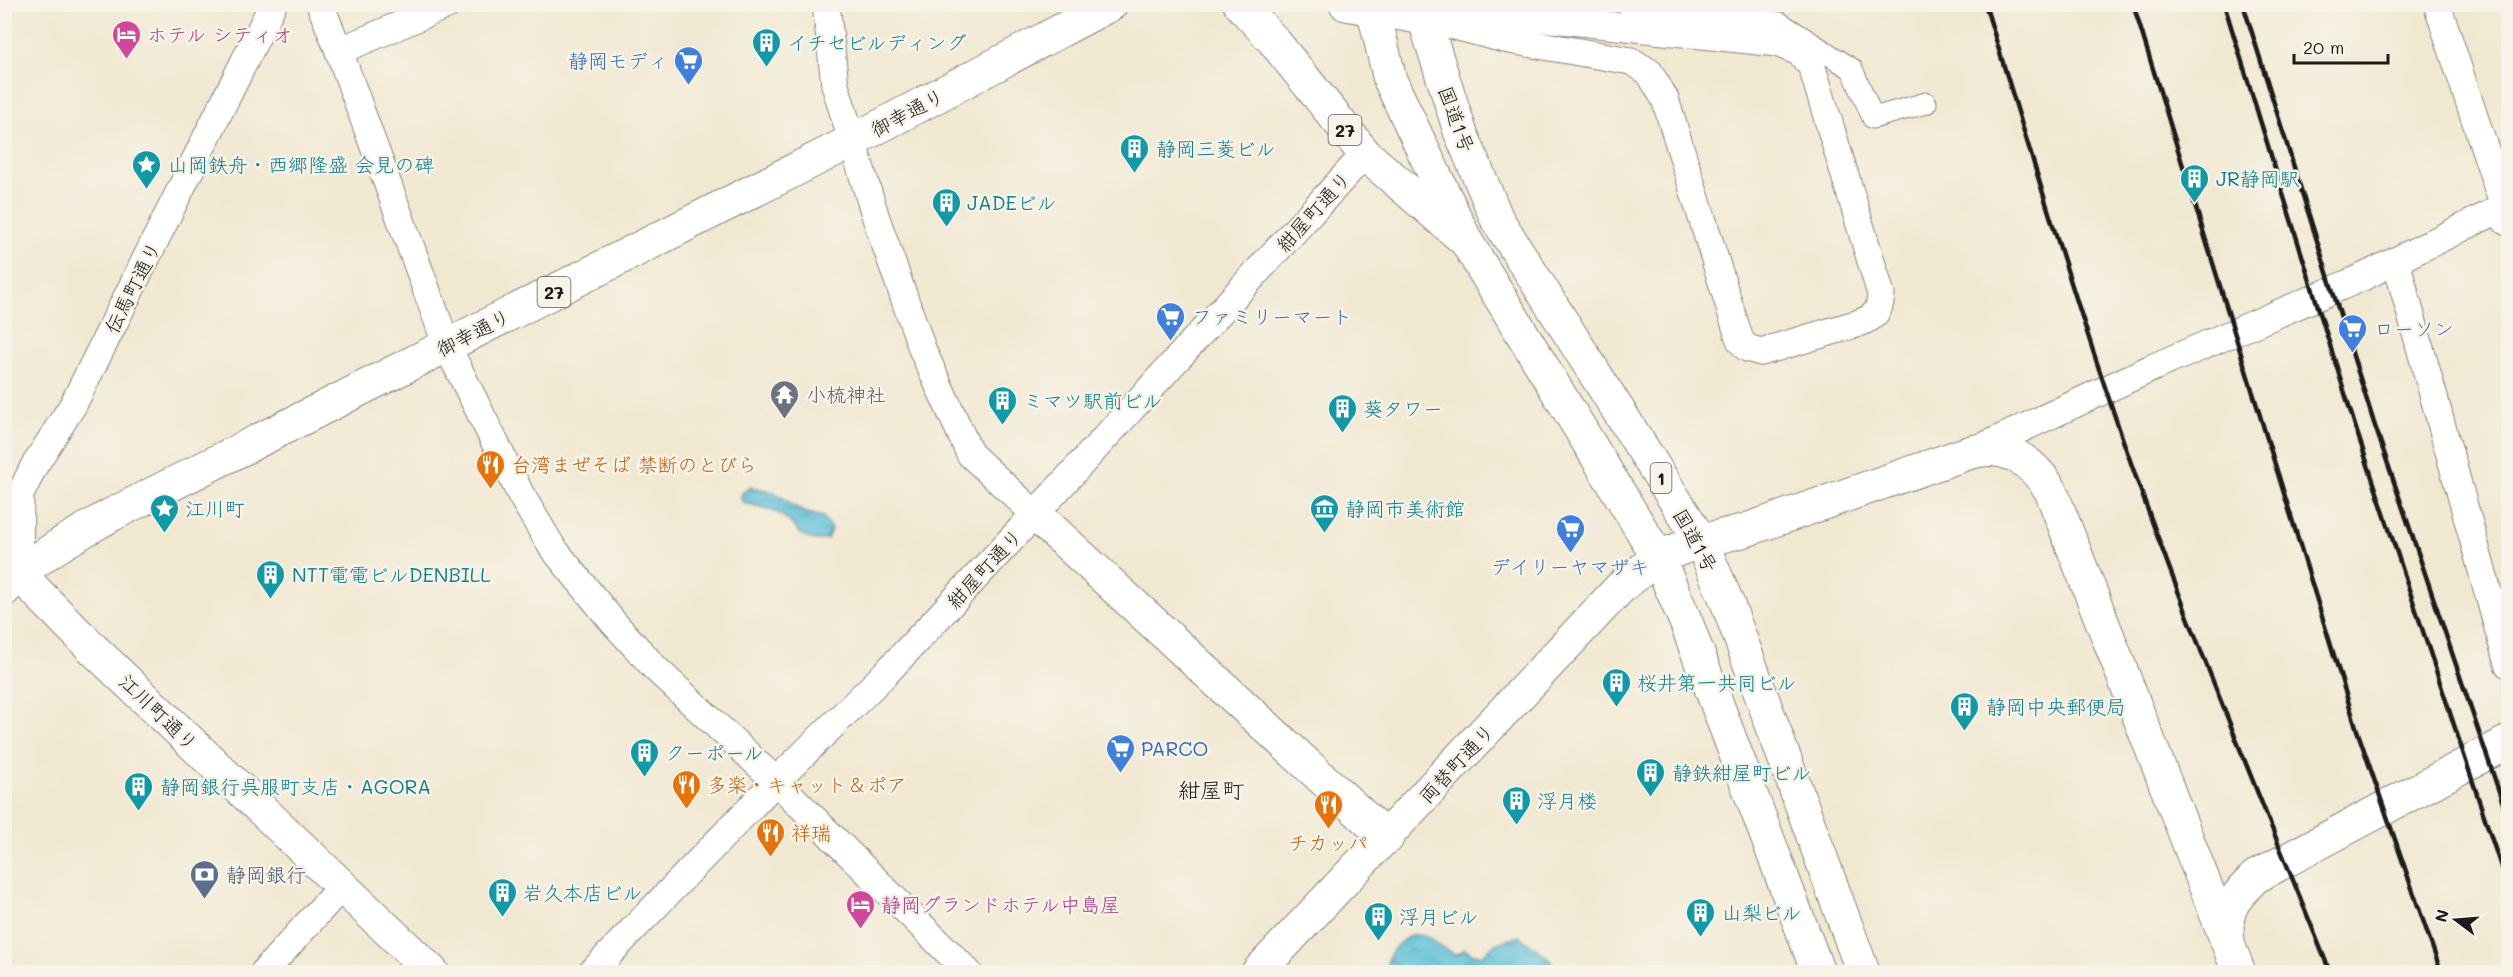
<svg xmlns="http://www.w3.org/2000/svg" width="2513" height="977" viewBox="0 0 2513 977" font-family="Mali,'Klee One',sans-serif">
<style>
.water{fill:url(#water-ripples);stroke:#3c6e7a;stroke-width:1.5}
.lines{fill:none;stroke-linecap:round;stroke-linejoin:round}
.pedestrian-casing{stroke:#868276;stroke-width:23}
.minor-casing{stroke:#868276;stroke-width:29}
.tertiary-casing{stroke:#868276;stroke-width:35}
.primary-casing{stroke:#868276;stroke-width:35}
.trunk-casing{stroke:#868276;stroke-width:35}
.pedestrian{stroke:#fff;stroke-width:21}
.minor{stroke:#fff;stroke-width:27}
.tertiary{stroke:#fff;stroke-width:33}
.primary{stroke:#fff;stroke-width:33}
.trunk{stroke:#fff;stroke-width:33}
.rail{stroke:#1c1c1c;stroke-width:4.5}
.labels{text-anchor:middle;dominant-baseline:central;stroke-width:5;stroke-linejoin:round;paint-order:stroke}
.shield{fill:#f7f3e8;stroke:#5e5c59;stroke-width:1.5}
.shield-label{font-size:18px;font-weight:bold;fill:#1c1c1c}
.hotel-label{font-size:20px;fill:#b23c85;stroke:#f7f3e8;text-anchor:start}
.culture-label{font-size:20px;fill:#0d838f;stroke:#f7f3e8;text-anchor:start}
.shop-label{font-size:20px;fill:#366cbe;stroke:#f7f3e8;text-anchor:start}
.street-label{font-size:20px;fill:#1c1c1c;stroke:#f7f3e8}
.worship-label{font-size:20px;fill:#5b616d;stroke:#f7f3e8;text-anchor:start}
.food-label{font-size:20px;fill:#c56008;stroke:#f7f3e8;text-anchor:start}
.service-label{font-size:20px;fill:#4e5e75;stroke:#f7f3e8;text-anchor:start}
.quarter-label{font-size:22px;fill:#1c1c1c;stroke:#f7f3e8}
</style>
<defs>
<pattern id="water-ripples" width="26" height="14" patternUnits="userSpaceOnUse" patternTransform="scale(1.5)"><rect width="26" height="14" fill="#5bbfd9"/><path d="M2 4q2-2 4 0t4 0M15 11q2-2 4 0t4 0" fill="none" stroke="#4a9aaf"/></pattern>
</defs>
<rect width="100%" height="100%" fill="#f7f3e8"/>
<filter id="ink" filterUnits="userSpaceOnUse"><feTurbulence type="fractalNoise" baseFrequency=".0167" numOctaves="2"/><feDisplacementMap in="SourceGraphic" scale="12" xChannelSelector="R" yChannelSelector="G"/><feConvolveMatrix kernelMatrix="1 2 1 2 8 2 1 2 1" color-interpolation-filters="sRGB"/></filter>
<filter id="wash" filterUnits="userSpaceOnUse"><feTurbulence type="fractalNoise" baseFrequency=".008" numOctaves="4" result="noise"/><feDisplacementMap in="SourceGraphic" scale="24" xChannelSelector="R" yChannelSelector="G"/><feGaussianBlur stdDeviation="1.35" result="paint"/><feColorMatrix in="noise" values="0 0 0 0 0 0 0 0 0 0 0 0 0 0 0 0 0 1.4 0 .05"/><feComposite in="paint" operator="in"/></filter>
<g filter="url(#wash)">
<rect width="100%" height="100%" fill="#f1e8d1"/>
<g class="water">
<path d="M751,487L774,492L803,512L823,517L831,529L827,539C799,544 800,527 780,514C770,508 755,506 744,503L741,499L742,493Z"/>
<path d="M1412,935L1426,936L1453,954L1461,953L1464,949L1473,954L1482,955L1495,944L1519,936L1550,959L1553,966L1550,972H1387C1385,955 1397,943 1412,935Z"/>
</g>
</g>
<g filter="url(#ink)">
<g class="lines">
<defs>
<path id="pedestrian" d="M1626,4L1780,23L1852,69L1873,118L1926,103"/>
<g id="minor">
<path d="M320,4L339,51L447,346L521,495L552,547L613,622L656,669L776,781L968,972"/>
<path d="M826,4L835,85L876,218L923,351L970,454L1035,514"/>
<path d="M2437,4L2504,207"/>
<path d="M1493,13L1777,43L1799,52L1812,67L1881,294C1880,313 1874,318 1856,324L1761,352L1747,348L1740,340L1665,99L1649,72L1631,61L1504,39L1424,18Z"/>
<path d="M339,51L449,4"/>
<path d="M2396,261L2508,664"/>
<path d="M1978,449L2154,367L2363,277L2508,205"/>
<path d="M19,574L20,495L34,466L73,405L273,4"/>
<path d="M264,972L341,887"/>
<path d="M592,972L776,781L886,673L1035,514L1365,154"/>
</g>
<g id="tertiary">
<path d="M2504,207L2508,219"/>
<path d="M1035,514L1387,838"/>
<path d="M19,574L90,646L432,972"/>
<path d="M2228,941C2224,908 2233,900 2255,877L2508,742"/>
<path d="M1258,972L1620,588L1658,557L1701,541L1746,530L1968,453C2004,441 2033,461 2051,491L2239,972"/>
</g>
<g id="primary">
<path d="M1240,4L1273,40L1365,154L1466,241"/>
<path d="M1346,4L1424,18"/>
<path d="M4,590C34,557 73,537 111,515L852,141L1111,4"/>
</g>
<g id="trunk">
<path d="M1372,4L1390,80L1466,241L1658,557L1686,622L1818,972"/>
<path d="M1416,4L1424,18L1460,131L1497,219L1701,541L1727,602L1863,972"/>
</g>
</defs>
<use href="#pedestrian" class="pedestrian-casing"/>
<use href="#minor" class="minor-casing"/>
<use href="#tertiary" class="tertiary-casing"/>
<use href="#primary" class="primary-casing"/>
<use href="#trunk" class="trunk-casing"/>
<use href="#pedestrian" class="pedestrian"/>
<use href="#minor" class="minor"/>
<use href="#tertiary" class="tertiary"/>
<use href="#primary" class="primary"/>
<use href="#trunk" class="trunk"/>
<g class="rail">
<path d="M1985,4C2030,151 2074,298 2124,443C2186,622 2260,797 2330,972"/>
<path d="M2133,4L2357,730L2441,972"/>
<path d="M2224,4L2356,429L2508,888"/>
<path d="M2243,4L2374,423L2508,818"/>
</g>
</g>
</g>
<defs>
<symbol id="hotel-pin" viewBox="-11 -11 22 30"><path d="M0 17L-7.5 6A9.5 9.5 0 1 1 7.5 6Z" fill="#d1479c" stroke="#f7f3e8"/><path d="M-6-4.5h1.5V1H6V5H4.5V3h-9V5H-6ZM-4 0a1.8 1.8 0 1 1 3.6 0ZM.5 0V-2.5h3Q6-2.5 6 0Z" fill="#fff"/></symbol>
<symbol id="building-pin" viewBox="-11 -11 22 30"><path d="M0 17L-7.5 6A9.5 9.5 0 1 1 7.5 6Z" fill="#0f9aa8" stroke="#f7f3e8"/><path d="M-4-6H4V6H1V3H-1V6H-4ZM-2.5-4.3h1.7v1.8h-1.7ZM.8-4.3h1.7v1.8H.8ZM-2.5-1h1.7V.8h-1.7ZM.8-1h1.7V.8H.8Z" fill="#fff"/></symbol>
<symbol id="supermarket-pin" viewBox="-11 -11 22 30"><path d="M0 17L-7.5 6A9.5 9.5 0 1 1 7.5 6Z" fill="#3f7fe0" stroke="#f7f3e8"/><path d="M-6-5.5h2.5l.6 2H6L4.5 2H-2.5L-4.4-4H-6ZM-1.5 3.2a1.3 1.3 0 1 0 .1 0ZM3 3.2a1.3 1.3 0 1 0 .1 0Z" fill="#fff"/></symbol>
<symbol id="sight-pin" viewBox="-11 -11 22 30"><path d="M0 17L-7.5 6A9.5 9.5 0 1 1 7.5 6Z" fill="#0f9aa8" stroke="#f7f3e8"/><path d="M0-6L1.8-2.2L6-1.7L2.9 1.2L3.7 5.4L0 3.3L-3.7 5.4L-2.9 1.2L-6-1.7L-1.8-2.2Z" fill="#fff"/></symbol>
<symbol id="temple-pin" viewBox="-11 -11 22 30"><path d="M0 17L-7.5 6A9.5 9.5 0 1 1 7.5 6Z" fill="#6b7280" stroke="#f7f3e8"/><path d="M0-6L5-2H3V0L6.5 2.5H4V6H1.5V3h-3V6H-4V2.5H-6.5L-3 0V-2H-5Z" fill="#fff"/></symbol>
<symbol id="restaurant-pin" viewBox="-11 -11 22 30"><path d="M0 17L-7.5 6A9.5 9.5 0 1 1 7.5 6Z" fill="#e8710a" stroke="#f7f3e8"/><path d="M-5-6h1v4h1v-4h1v4h1v-4h1v5L-1.5 .5V6h-2V.5L-5-1ZM5-6V6H3V1.5H1.5Q1.5-4 5-6Z" fill="#fff"/></symbol>
<symbol id="museum-pin" viewBox="-11 -11 22 30"><path d="M0 17L-7.5 6A9.5 9.5 0 1 1 7.5 6Z" fill="#0f9aa8" stroke="#f7f3e8"/><path d="M0-6L6-3V-2H-6V-3ZM-5-1h2V3h-2ZM-1-1h2V3h-2ZM3-1h2V3H3ZM-6 4H6V6H-6Z" fill="#fff"/></symbol>
<symbol id="bank-pin" viewBox="-11 -11 22 30"><path d="M0 17L-7.5 6A9.5 9.5 0 1 1 7.5 6Z" fill="#5c6f8a" stroke="#f7f3e8"/><path d="M-6-4H6V4H-6ZM0-2.3a2.3 2.3 0 1 0 0 4.6a2.3 2.3 0 1 0 0-4.6Z" fill="#fff"/></symbol>
</defs>
<g fill-rule="evenodd">
<use href="#hotel-pin" x="110" y="18" width="33" height="45"/>
<use href="#building-pin" x="750" y="26" width="33" height="45"/>
<use href="#supermarket-pin" x="672" y="44" width="33" height="45"/>
<use href="#building-pin" x="1118" y="132" width="33" height="45"/>
<use href="#sight-pin" x="130" y="148" width="33" height="45"/>
<use href="#building-pin" x="2178" y="162" width="33" height="45"/>
<use href="#building-pin" x="930" y="186" width="33" height="45"/>
<use href="#supermarket-pin" x="1154" y="300" width="33" height="45"/>
<use href="#supermarket-pin" x="2336" y="312" width="33" height="45"/>
<use href="#temple-pin" x="768" y="378" width="33" height="45"/>
<use href="#building-pin" x="986" y="384" width="33" height="45"/>
<use href="#building-pin" x="1326" y="392" width="33" height="45"/>
<use href="#restaurant-pin" x="474" y="448" width="33" height="45"/>
<use href="#sight-pin" x="148" y="492" width="33" height="45"/>
<use href="#museum-pin" x="1308" y="492" width="33" height="45"/>
<use href="#supermarket-pin" x="1554" y="512" width="33" height="45"/>
<use href="#building-pin" x="254" y="558" width="33" height="45"/>
<use href="#building-pin" x="1600" y="666" width="33" height="45"/>
<use href="#building-pin" x="1948" y="690" width="33" height="45"/>
<use href="#supermarket-pin" x="1104" y="732" width="33" height="45"/>
<use href="#building-pin" x="628" y="736" width="33" height="45"/>
<use href="#building-pin" x="1634" y="756" width="33" height="45"/>
<use href="#restaurant-pin" x="670" y="768" width="33" height="45"/>
<use href="#building-pin" x="122" y="770" width="33" height="45"/>
<use href="#building-pin" x="1500" y="784" width="33" height="45"/>
<use href="#restaurant-pin" x="1312" y="788" width="33" height="45"/>
<use href="#restaurant-pin" x="754" y="816" width="33" height="45"/>
<use href="#bank-pin" x="188" y="858" width="33" height="45"/>
<use href="#building-pin" x="486" y="876" width="33" height="45"/>
<use href="#hotel-pin" x="844" y="888" width="33" height="45"/>
<use href="#building-pin" x="1684" y="896" width="33" height="45"/>
<use href="#building-pin" x="1362" y="900" width="33" height="45"/>
</g>
<g class="labels">
<g class="shield">
<rect x="1328.5" y="115" width="33" height="30" rx="4.5"/>
<rect x="537.5" y="277" width="33" height="30" rx="4.5"/>
<rect x="1650.5" y="463" width="21" height="30" rx="4.5"/>
</g>
<g class="shield-label">
<text x="1345" y="130">27</text>
<text x="554" y="292">27</text>
<text x="1661" y="478">1</text>
</g>
<g class="hotel-label">
<text x="147" y="34">ホテル シティオ</text>
<text x="881" y="904">静岡グランドホテル中島屋</text>
</g>
<g class="culture-label">
<text x="787" y="42">イチセビルディング</text>
<text x="1156" y="148">静岡三菱ビル</text>
<text x="168" y="164">山岡鉄舟・西郷隆盛 会見の碑</text>
<text x="2216" y="178">JR静岡駅</text>
<text x="967" y="202">JADEビル</text>
<text x="1023" y="400">ミマツ駅前ビル</text>
<text x="1363" y="408">葵タワー</text>
<text x="185" y="508">江川町</text>
<text x="1345" y="508">静岡市美術館</text>
<text x="292" y="574">NTT電電ビルDENBILL</text>
<text x="1637" y="682">桜井第一共同ビル</text>
<text x="1986" y="706">静岡中央郵便局</text>
<text x="665" y="752">クーポール</text>
<text x="1672" y="772">静鉄紺屋町ビル</text>
<text x="160" y="786">静岡銀行呉服町支店・AGORA</text>
<text x="1537" y="800">浮月楼</text>
<text x="523" y="892">岩久本店ビル</text>
<text x="1722" y="912">山梨ビル</text>
<text x="1399" y="916">浮月ビル</text>
</g>
<g class="shop-label">
<text x="668" y="60" text-anchor="end">静岡モディ</text>
<text x="1192" y="316">ファミリーマート</text>
<text x="2374" y="328">ローソン</text>
<text x="1570" y="566" text-anchor="middle">デイリーヤマザキ</text>
<text x="1141" y="748">PARCO</text>
</g>
<g class="street-label">
<text transform="translate(907 112) rotate(-28)">御幸通り</text>
<text transform="translate(1457 119) rotate(70)">国道1号</text>
<text transform="translate(1313 211) rotate(-48)">紺屋町通り</text>
<text transform="translate(132 287) rotate(-63)">伝馬町通り</text>
<text transform="translate(473 332) rotate(-27)">御幸通り</text>
<text transform="translate(1696 540) rotate(61)">国道1号</text>
<text transform="translate(984 568) rotate(-47)">紺屋町通り</text>
<text transform="translate(159 712) rotate(44)">江川町通り</text>
<text transform="translate(1456 763) rotate(-47)">両替町通り</text>
</g>
<g class="worship-label">
<text x="806" y="394">小梳神社</text>
</g>
<g class="food-label">
<text x="511" y="464">台湾まぜそば 禁断のとびら</text>
<text x="707" y="784">多楽・キャット＆ポア</text>
<text x="791" y="832">祥瑞</text>
<text x="1328" y="842" text-anchor="middle">チカッパ</text>
</g>
<g class="service-label">
<text x="226" y="874">静岡銀行</text>
</g>
<g class="quarter-label">
<text x="1211" y="789">紺屋町</text>
</g>
</g>
<rect width="2513" height="977" fill="none" stroke="#f7f3e8" stroke-width="24"/>
<g transform="translate(2456 920) rotate(286)" stroke="#f7f3e8" stroke-width="4.5" paint-order="stroke">
<path d="M0-4.5L10 22L0 15L-10 22Z" fill="#1c1c1c"/>
<text y="-9" font-size="16" font-weight="bold" text-anchor="middle" fill="#1c1c1c">N</text>
</g>
<path d="M2294 54v9h94v-9" fill="none" stroke="#1c1c1c" stroke-width="3"/>
<text x="2303" y="54" font-size="18" fill="#1c1c1c" stroke="#f7f3e8" stroke-width="4.5" paint-order="stroke">20 m</text>
</svg>
